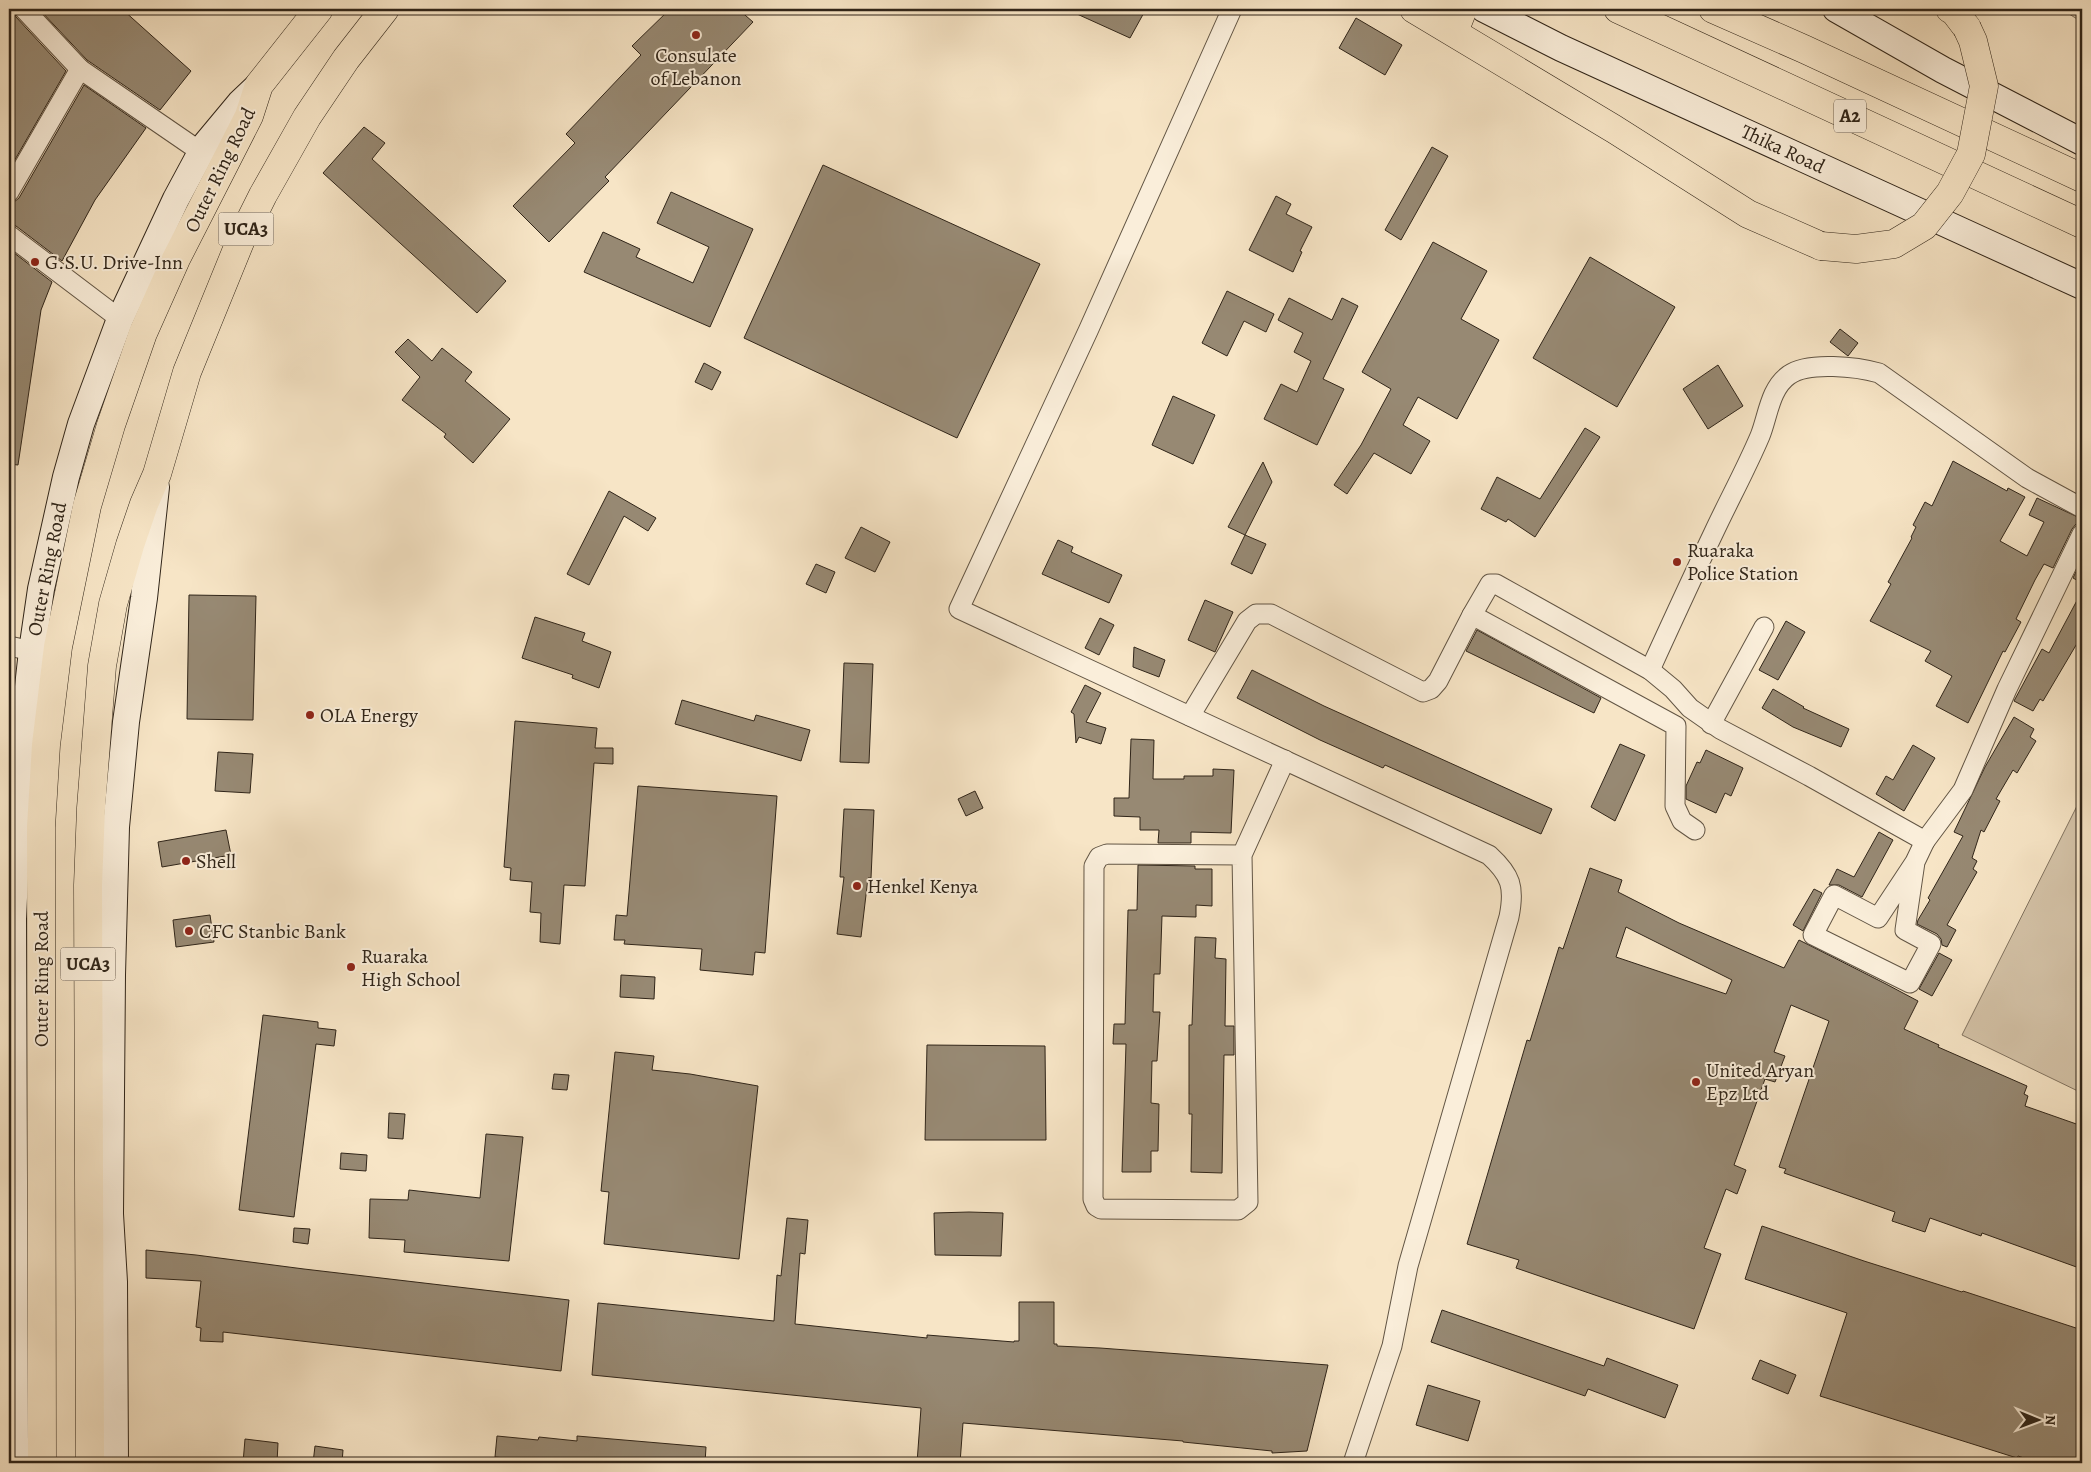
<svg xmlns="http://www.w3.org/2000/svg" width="2091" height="1472" viewBox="0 0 2091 1472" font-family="Alegreya,serif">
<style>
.green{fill:#d5c4a9;stroke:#827461}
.building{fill:#978973;stroke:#302519;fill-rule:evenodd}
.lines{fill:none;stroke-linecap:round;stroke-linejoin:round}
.minor-casing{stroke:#625544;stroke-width:21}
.secondary-casing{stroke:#302519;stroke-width:28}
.primary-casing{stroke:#302519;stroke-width:29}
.trunk-casing{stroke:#302519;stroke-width:29}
.minor{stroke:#faeeda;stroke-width:19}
.secondary{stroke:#faeeda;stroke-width:26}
.primary{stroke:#f7e5c6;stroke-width:28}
.trunk{stroke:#f7e5c6;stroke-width:28}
.primary-bridge-casing{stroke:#302519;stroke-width:29;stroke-linecap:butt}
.primary-bridge{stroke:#f7e5c6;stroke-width:28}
.poi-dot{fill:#8f2418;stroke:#faeeda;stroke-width:2}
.labels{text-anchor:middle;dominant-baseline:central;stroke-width:4;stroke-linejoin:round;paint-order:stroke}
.shield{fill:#faeeda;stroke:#6d6153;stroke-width:1}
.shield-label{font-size:19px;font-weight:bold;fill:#302519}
.poi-label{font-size:20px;fill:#302519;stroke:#faeeda;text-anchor:start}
.street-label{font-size:20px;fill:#302519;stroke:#faeeda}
</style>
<rect width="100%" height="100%" fill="#f7e5c6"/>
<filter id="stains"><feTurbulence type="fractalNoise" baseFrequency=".004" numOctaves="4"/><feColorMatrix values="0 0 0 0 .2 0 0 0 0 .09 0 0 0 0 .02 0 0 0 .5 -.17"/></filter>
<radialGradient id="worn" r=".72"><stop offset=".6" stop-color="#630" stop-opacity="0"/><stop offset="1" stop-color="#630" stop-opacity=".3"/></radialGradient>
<g class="green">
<path d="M2061,9H2082V22Z"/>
<path d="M2082,796V1093L1962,1035Z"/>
</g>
<g class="building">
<path d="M9,9H13L16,17L66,71L9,170Z"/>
<path d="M39,9H122L191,71L160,110L87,60Z"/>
<path d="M670,9H738L753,22L605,177L609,181L549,242L513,206L575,143L566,134L641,55L632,46Z"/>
<path d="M1066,9H1146L1130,38Z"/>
<path d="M1356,18L1402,45L1385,75L1339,48Z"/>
<path d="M84,85L146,128L95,200L62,261L16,226L9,224V203L14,202L19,198Z"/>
<path d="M364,127L385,143L372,159L506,281L477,313L323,173Z"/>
<path d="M1432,147L1448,156L1401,240L1385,230Z"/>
<path d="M823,165L1040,264L957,438L744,338Z"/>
<path d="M671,192L753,229L710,327L584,272L603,232L640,249L636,257L693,283L709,247L657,223Z"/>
<path d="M1276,196L1291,204L1286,214L1312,227L1300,251L1302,252L1293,272L1249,250Z"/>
<path d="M1433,242L1487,271L1461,319L1499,340L1457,419L1418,397L1403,425L1430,441L1411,474L1374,453L1347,494L1334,485L1361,445L1391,389L1362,372Z"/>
<path d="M9,249L52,282L41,310L18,465L9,464Z"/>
<path d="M1590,257L1675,307L1617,407L1533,358Z"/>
<path d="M1227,291L1274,314L1266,332L1244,321L1227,356L1202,343Z"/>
<path d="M1289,298L1332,320L1342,298L1358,306L1323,379L1344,389L1317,445L1264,419L1281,384L1297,392L1311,361L1294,352L1303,333L1278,320Z"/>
<path d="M1840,329L1858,343L1848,356L1830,342Z"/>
<path d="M408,339L432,361L442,348L472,372L465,381L510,419L473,463L444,437L446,434L402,400L420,377L395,352Z"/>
<path d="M704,363L721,372L712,390L695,382Z"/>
<path d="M1718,365L1743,406L1708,429L1683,389Z"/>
<path d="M1173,396L1215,415L1193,464L1152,445Z"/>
<path d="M1585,428L1600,437L1535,537L1508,519L1506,522L1481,509L1497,477L1540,499Z"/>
<path d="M1953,461L2007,491L2008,488L2025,497L2000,541L2027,556L2044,522L2029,515L2037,498L2082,519V523L2076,524L2072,529L2053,568L2044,564L2035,580L2016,619L2021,622L2005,652L2003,651L1968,723L1936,706L1952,676L1925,661L1931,651L1870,621L1891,584L1888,582L1912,538L1911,537L1916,527L1913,525L1925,502L1932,506Z"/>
<path d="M1263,462L1272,482L1245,535L1228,527Z"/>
<path d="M609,491L656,518L648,531L624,516L589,585L567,574Z"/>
<path d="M861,527L890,542L875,572L845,558Z"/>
<path d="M1245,535L1266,544L1252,574L1231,564Z"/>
<path d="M1058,540L1073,547L1071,552L1122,575L1109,603L1042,574Z"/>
<path d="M2082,559V583L2073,578Z"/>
<path d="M816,564L835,572L826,593L806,584Z"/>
<path d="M2082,591V635L2043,701L2040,699L2033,711L2014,701L2042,649L2049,653Z"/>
<path d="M189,595L256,596L253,720L187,719Z"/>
<path d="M1205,600L1233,612L1215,652L1188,640Z"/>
<path d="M535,617L585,633L582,641L611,652L599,688L572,678L573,675L522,658Z"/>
<path d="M1100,618L1114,625L1099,655L1085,648Z"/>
<path d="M1786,621L1805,632L1778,680L1759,670Z"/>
<path d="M1477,630L1601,698L1594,713L1466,651Z"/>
<path d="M1134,647L1165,660L1159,677L1133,667Z"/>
<path d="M844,663L873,664L869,763L840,762Z"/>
<path d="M1252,670L1324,706L1552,809L1541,834L1385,765L1383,768L1320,740L1237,698Z"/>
<path d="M1085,685L1101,693L1086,722L1106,728L1101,744L1079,737L1076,743L1074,714L1071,712Z"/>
<path d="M1773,689L1804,707L1803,708L1849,729L1841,747L1793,727L1762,708Z"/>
<path d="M682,700L754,721L756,715L810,730L801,761L675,724Z"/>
<path d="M2014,717L2034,729L2030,737L2036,741L2017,773L2013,770L1996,799L2000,801L1984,832L1981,830L1972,858L1977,861L1973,869L1977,872L1947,925L1956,930L1947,947L1942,945L1941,939L1937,934L1917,924L1918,920L1930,900L1928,898L1963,836L1954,832L1985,767Z"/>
<path d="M515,721L597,728L595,748H613V764L594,763L585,886L564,885L560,944L540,942L541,913L530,912L532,882L510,880L511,868L504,867Z"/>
<path d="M1131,739L1154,740L1153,779H1184V776H1213V769L1234,770L1231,833L1191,832V843H1158L1159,830H1140V817L1114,816V798H1129Z"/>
<path d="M1620,744L1645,755L1615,821L1591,807Z"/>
<path d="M1913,745L1935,758L1904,811L1876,794L1886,776L1893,780Z"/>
<path d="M1706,750L1743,768L1731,796L1725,793L1716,813L1686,799V786L1697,762L1700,763Z"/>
<path d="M218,752L253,754L250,793L215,791Z"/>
<path d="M638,786L777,796L765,953L755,952L753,975L700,970L702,949L624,944L625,940H614L616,915L627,916Z"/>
<path d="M975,791L983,808L966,816L958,799Z"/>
<path d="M844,809L874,810L871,878H868L861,937L837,934L844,877H840Z"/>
<path d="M226,830L231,855L162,867L158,842Z"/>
<path d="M1879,832L1893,840L1862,897L1839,885H1829L1837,869L1854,877Z"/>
<path d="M1138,865L1195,866V869H1212V906L1196,905V917L1162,916L1160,974H1154L1153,1012H1160L1157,1061H1152L1151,1103L1159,1104L1158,1151H1151V1172H1122L1126,1044H1113L1114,1024H1125L1128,910H1137Z"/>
<path d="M1590,868L1622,880L1618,892L1679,923L1784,968L1799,940L1886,984L1918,1001L1904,1029L1939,1045L1938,1047L2027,1086L2024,1094L2028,1096L2025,1106L2082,1126V1269L1982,1233L1981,1236L1930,1218L1925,1232L1892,1221L1895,1212L1784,1173L1786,1169L1779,1167L1829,1021L1791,1005L1774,1052L1785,1056L1775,1082L1765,1079L1734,1165L1746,1170L1737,1194L1726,1189L1704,1248L1721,1254L1694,1329L1516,1268L1519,1260L1467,1244L1527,1040L1530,1041L1559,947L1563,949ZM1626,927L1732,980L1726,994L1616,957Z"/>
<path d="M1814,889L1822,893L1803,931L1793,925Z"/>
<path d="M210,915L214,942L176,947L173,920Z"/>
<path d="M1195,937L1216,938L1215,958L1226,959L1225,1026H1234V1055H1224L1222,1173L1191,1172L1192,1114H1189V1025H1192Z"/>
<path d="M1939,953L1952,960L1932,996L1919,989Z"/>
<path d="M621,975L655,977L654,999L620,997Z"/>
<path d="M263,1015L318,1022V1028L336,1030L334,1046L316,1044L294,1217L239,1210Z"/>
<path d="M927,1045L1045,1046L1046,1140H925Z"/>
<path d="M615,1052L654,1056L652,1070L690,1074L758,1086L739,1259L604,1244L609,1192L601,1191Z"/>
<path d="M554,1074L569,1075L567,1090L552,1089Z"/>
<path d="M389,1113L405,1114L403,1139L388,1138Z"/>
<path d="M486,1134L523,1137L509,1261L404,1252L405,1240L369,1238L370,1199L408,1200L409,1190L480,1198Z"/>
<path d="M341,1153L367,1155L366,1171L340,1169Z"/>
<path d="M969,1212L1003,1213L1001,1256L935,1255L934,1213Z"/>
<path d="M787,1218L808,1220L805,1254L800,1253L795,1324L927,1338V1335L1014,1342V1341H1019V1302H1054V1344H1057V1346L1100,1348L1328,1365L1307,1451L1272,1453V1451L1183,1442V1441L963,1423L960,1463H917L921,1408L592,1375L598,1303L774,1321L777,1275L781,1276Z"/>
<path d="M1762,1226L1864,1261L1962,1292L1963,1291L2082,1330V1463H2039L2018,1456L2017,1458L1820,1396L1847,1313L1745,1279Z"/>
<path d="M294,1228L310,1229L308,1244L293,1242Z"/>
<path d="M146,1250L196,1255L304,1269L569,1300L561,1371L223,1332V1342L200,1341L201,1328L196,1327L201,1281L146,1278Z"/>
<path d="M1442,1310L1604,1366L1607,1358L1678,1385L1665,1418L1588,1389L1585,1396L1431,1342Z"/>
<path d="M1760,1360L1796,1375L1788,1394L1752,1379Z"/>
<path d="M1428,1385L1480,1401L1468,1441L1416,1425Z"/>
<path d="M497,1436L538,1440L539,1437L577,1441V1436L706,1447L705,1463H536V1461L495,1457Z"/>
<path d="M245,1439L278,1443L277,1463H243Z"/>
<path d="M315,1446L343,1450L342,1463H313Z"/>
</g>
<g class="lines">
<defs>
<g id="minor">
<path d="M24,9L80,69"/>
<path d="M1232,9L1088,331L959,609L1489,855C1511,875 1515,887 1509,917L1408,1266L1392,1346L1353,1463"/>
<path d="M9,192L80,69L201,152"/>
<path d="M9,235L120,319"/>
<path d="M1472,615L1490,584H1496L1650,670L1673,689L1690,708L1720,729L1809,776L1925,841L1963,790L2007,689L2082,534"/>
<path d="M9,646L32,651"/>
<path d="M1650,670C1671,624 1692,578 1714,532C1729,500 1746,469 1760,436C1768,416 1770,388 1789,375C1808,361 1858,367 1879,373L2027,478L2082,508"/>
<path d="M1190,716L1247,621L1256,614H1271L1423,692L1431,689L1438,681L1472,615L1676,726L1675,806L1682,821L1695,830"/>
<path d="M1711,724L1764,627"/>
<path d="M1242,855L1107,854L1099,857L1094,866L1093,1199L1096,1206L1101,1209L1238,1210L1248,1202L1242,855L1285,760"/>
<path d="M1915,862L1878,918L1834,895L1813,935L1910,983L1931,944L1905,930L1915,862L1925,841"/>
</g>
<g id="secondary">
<path d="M1484,9L1561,48L2082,286"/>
<path d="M1836,9L1943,70L2082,142"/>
<path d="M18,1463L15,1440L13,919L21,750L32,651L41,589L66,477L81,424L120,319L176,199L205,145L240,103L259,85"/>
<path d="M115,1463L114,1282L110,1214L112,975L116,827L126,722L144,598L156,487"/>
</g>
<g id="primary">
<path d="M1414,9L1614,129L1748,214L1821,246"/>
<path d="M1950,9L1954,11L1967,28"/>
<path d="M1454,32L1463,9"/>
<path d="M42,1463L41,827L46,745L58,647L87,506L111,425L143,333L176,259L249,116L259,85L319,9"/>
<path d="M90,1463L88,885L91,808L102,666L113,604L130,545L144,504L157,474L187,372L242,237L263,195L307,117L346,59L385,9"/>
</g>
<g id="trunk">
<path d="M1618,9L2082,224"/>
<path d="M1713,9L1804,49L2082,178"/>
</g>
</defs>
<use href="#minor" class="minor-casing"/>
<use href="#secondary" class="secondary-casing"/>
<use href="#primary" class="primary-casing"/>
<use href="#trunk" class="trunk-casing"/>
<use href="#minor" class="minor"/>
<use href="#secondary" class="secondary"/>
<use href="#primary" class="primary"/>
<use href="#trunk" class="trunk"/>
<defs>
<path id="primary-bridge" d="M1821,246L1856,249L1894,244L1924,226L1950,193L1971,154L1984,86L1973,41L1967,28"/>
</defs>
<use href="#primary-bridge" class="primary-bridge-casing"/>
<use href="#primary-bridge" class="primary-bridge"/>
</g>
<g class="poi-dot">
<circle cx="696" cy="35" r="5"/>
<circle cx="35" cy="262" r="5"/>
<circle cx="1677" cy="562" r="5"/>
<circle cx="310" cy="715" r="5"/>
<circle cx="186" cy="861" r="5"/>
<circle cx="857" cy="886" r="5"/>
<circle cx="189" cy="931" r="5"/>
<circle cx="351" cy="967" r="5"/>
<circle cx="1696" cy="1082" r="5"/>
</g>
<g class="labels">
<g class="shield">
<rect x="1834" y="99.5" width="32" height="33" rx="4"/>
<rect x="218.5" y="212.5" width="55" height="33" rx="4"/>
<rect x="60.5" y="947.5" width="55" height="33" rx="4"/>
</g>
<g class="shield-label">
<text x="1850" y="116">A2</text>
<text x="246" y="229">UCA3</text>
<text x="88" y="964">UCA3</text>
</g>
<g class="poi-label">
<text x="696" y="55" text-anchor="middle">Consulate<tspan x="696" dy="23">of Lebanon</tspan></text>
<text x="45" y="262">G.S.U. Drive-Inn</text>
<text x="1687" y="550">Ruaraka<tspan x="1687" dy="23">Police Station</tspan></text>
<text x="320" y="715">OLA Energy</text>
<text x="196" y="861">Shell</text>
<text x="867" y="886">Henkel Kenya</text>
<text x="199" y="931">CFC Stanbic Bank</text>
<text x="361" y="956">Ruaraka<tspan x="361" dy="23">High School</tspan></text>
<text x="1706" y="1070">United Aryan<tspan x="1706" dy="23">Epz Ltd</tspan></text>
</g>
<g class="street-label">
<text transform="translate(1783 149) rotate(25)">Thika Road</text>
<text transform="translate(220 170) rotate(-64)">Outer Ring Road</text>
<text transform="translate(47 569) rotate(-79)">Outer Ring Road</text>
<text transform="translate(41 979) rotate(-90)">Outer Ring Road</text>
</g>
</g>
<rect width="2091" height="1472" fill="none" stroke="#f7e5c6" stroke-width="30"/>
<rect x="10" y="10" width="2071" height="1452" fill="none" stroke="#302519" stroke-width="2.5"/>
<rect x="15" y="15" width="2061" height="1442" fill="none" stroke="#302519"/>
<g transform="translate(2038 1420) rotate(91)" stroke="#faeeda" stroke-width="4" paint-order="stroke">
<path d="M0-4L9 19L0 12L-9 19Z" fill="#302519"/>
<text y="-8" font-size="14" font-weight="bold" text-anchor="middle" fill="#302519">N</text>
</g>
<rect width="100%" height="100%" filter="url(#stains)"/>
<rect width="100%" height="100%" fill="url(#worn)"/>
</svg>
